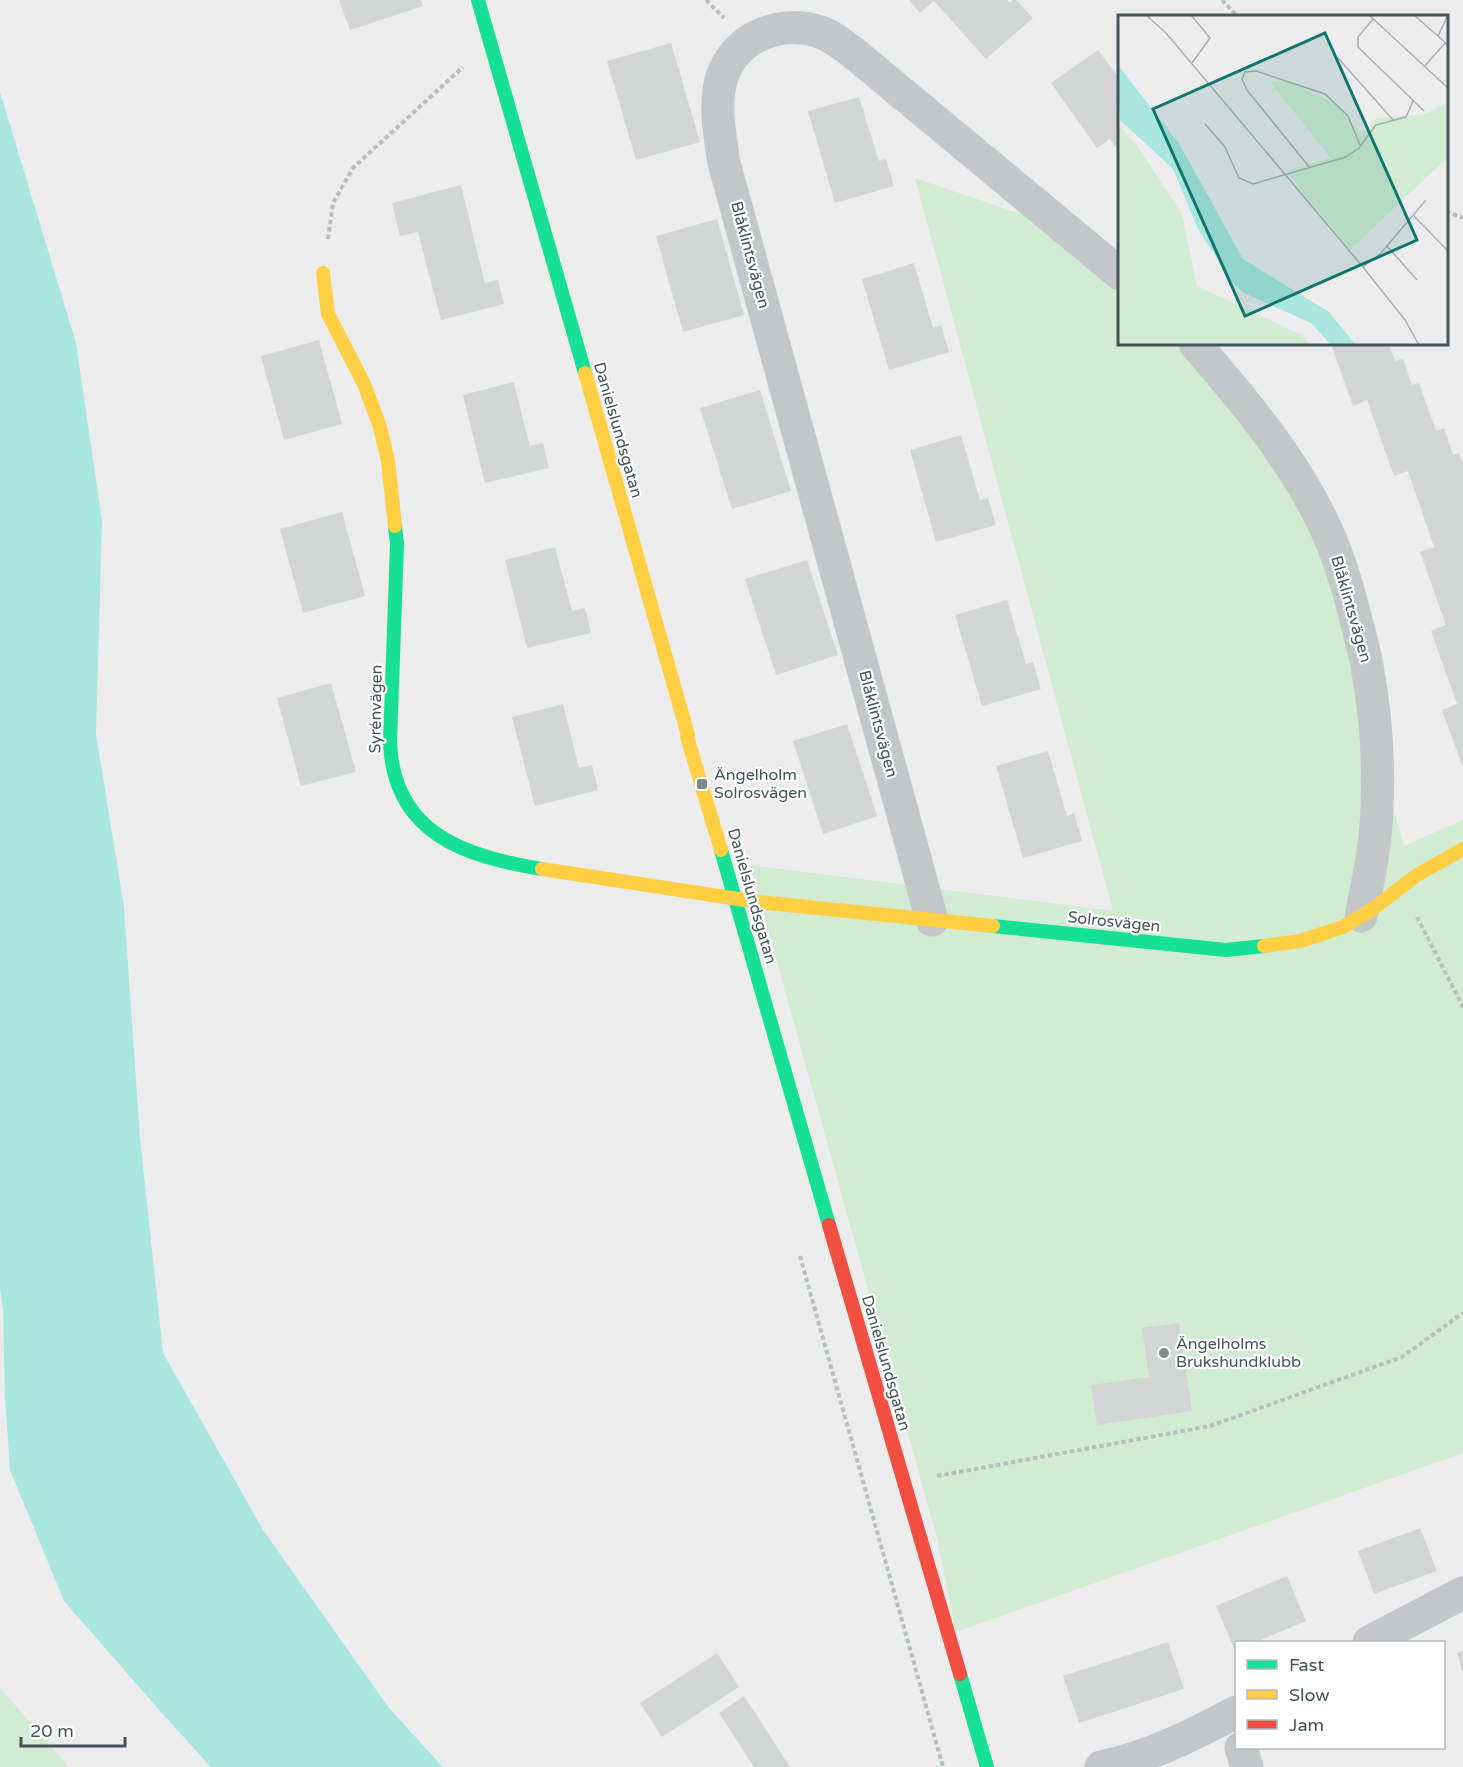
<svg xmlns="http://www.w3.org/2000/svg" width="1463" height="1767" viewBox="0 0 1463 1767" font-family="'Varela Round',sans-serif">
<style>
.green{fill:#d2ebd3}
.water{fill:#a9e6de}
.building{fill:#d3d4d4}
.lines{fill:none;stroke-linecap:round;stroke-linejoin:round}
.path{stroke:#b4c0b8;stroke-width:4;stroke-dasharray:4.5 3;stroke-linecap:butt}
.street{stroke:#c3c7c8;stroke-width:33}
.fast{stroke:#16e098;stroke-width:14}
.slow{stroke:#ffcf43;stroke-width:14}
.jam{stroke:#f24e42;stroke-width:14}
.poi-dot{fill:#808a8b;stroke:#fff;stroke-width:2}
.labels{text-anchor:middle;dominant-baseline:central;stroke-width:4.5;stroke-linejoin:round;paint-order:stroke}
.street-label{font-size:16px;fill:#455557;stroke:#fff}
.poi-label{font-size:16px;fill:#455557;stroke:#fff;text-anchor:start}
.inset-road{fill:none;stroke:#aab0b0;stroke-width:1.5}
.view{fill:#0f766e;fill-opacity:0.15;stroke:#0f766e;stroke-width:3}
.inset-edge{fill:none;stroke:#455557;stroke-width:3}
</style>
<rect width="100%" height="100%" fill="#edecec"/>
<g class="green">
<path d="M915,178L1036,219L1119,294L1120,344H1175L1198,363L1316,529L1404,846L1463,820V1453L956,1632L937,1538L750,865L1113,911Z"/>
<path d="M0,1688L69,1767H0Z"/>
</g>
<path class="water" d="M0,92L76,343L102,521L96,734L124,907L140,1138L163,1353L263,1530L389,1708L443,1767H211L160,1711L64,1601L10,1470L5,1397L3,1309L0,1288Z"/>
<g class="building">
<path d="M339,0H421L423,6L350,30Z"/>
<path d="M909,0H1007L1010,3L1012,0H1016L1033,18L986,59L934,1L920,13Z"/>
<path d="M671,43L700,142L636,160L607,61Z"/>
<path d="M1098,50L1120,79V153L1110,139L1097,148L1051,83Z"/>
<path d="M859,97L879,161L886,159L894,186L835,203L808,111Z"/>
<path d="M461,185L485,283L498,280L504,304L441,320L418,232L400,236L392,203Z"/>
<path d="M717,219L744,315L683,332L656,236Z"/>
<path d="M914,263L933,328L941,325L949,352L889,370L862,279Z"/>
<path d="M319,340L342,424L284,440L261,356Z"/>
<path d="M1331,344H1389L1395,361L1403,359L1412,385L1419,383L1436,431L1444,428L1453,455L1459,453L1463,464V768L1442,710L1457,704L1431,631L1446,625L1420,552L1434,547L1408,471L1394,476L1367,400L1353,406Z"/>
<path d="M514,382L530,446L543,443L549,468L485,483L463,395Z"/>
<path d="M760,390L791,491L732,509L700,408Z"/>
<path d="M961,435L980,500L988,498L996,525L936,542L910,450Z"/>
<path d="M342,512L365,596L303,613L280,529Z"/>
<path d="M555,547L572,611L585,608L591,633L527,648L505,560Z"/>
<path d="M807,560L838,655L776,675L745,579Z"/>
<path d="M1007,600L1026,664L1033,662L1041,689L982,706L955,615Z"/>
<path d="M331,683L356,772L301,786L277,698Z"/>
<path d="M563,704L579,768L592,765L598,790L535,806L512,717Z"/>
<path d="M847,724L877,816L823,834L793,741Z"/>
<path d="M1048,751L1067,816L1074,813L1082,841L1023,858L996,766Z"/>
<path d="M1179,1323L1192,1411L1097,1425L1091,1385L1149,1377L1142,1328Z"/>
<path d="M1420,1528L1437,1571L1374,1594L1358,1551Z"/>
<path d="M1287,1576L1306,1621L1256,1642H1236V1653L1216,1606Z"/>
<path d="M1168,1642L1184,1689L1079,1723L1063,1676Z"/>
<path d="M1463,1651V1671H1462L1457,1653Z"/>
<path d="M717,1653L739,1687L662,1737L640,1703Z"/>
<path d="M744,1696L790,1767H754L719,1713Z"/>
</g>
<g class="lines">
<g class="path">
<path d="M706,0L724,18"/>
<path d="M1222,0L1237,16"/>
<path d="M1446,211L1463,218"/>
<path d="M328,239L333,203L353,168L463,67"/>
<path d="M1417,917L1463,1007"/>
<path d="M800,1256L943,1767"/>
<path d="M937,1476L1210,1426L1402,1357L1463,1313"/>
</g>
<g class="street">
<path d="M1195,344C1243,399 1295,461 1326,529C1340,559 1349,591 1357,624C1361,640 1366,656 1368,672C1376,717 1379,763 1377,808C1376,845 1368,881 1361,916"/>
<path d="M932,920L724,163C720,135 714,107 721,80C733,39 777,19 817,31C832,35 844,46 856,55L1120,274"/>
<path d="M1369,1642L1463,1593"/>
<path d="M1241,1748L1247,1767"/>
<path d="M1101,1767C1149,1757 1193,1735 1236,1712"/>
</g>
<g class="fast">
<path d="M478,0L585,373"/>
<path d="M395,526L397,544L390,742C393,833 465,857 542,869"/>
<path d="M721,850L829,1225"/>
<path d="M993,926L1226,950L1264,946"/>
<path d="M960,1674L987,1767"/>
</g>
<g class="slow">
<path d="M323,273L328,314L364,384L380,427L388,461L395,526"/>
<path d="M585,373L688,735L687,737L721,850"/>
<path d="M542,869L758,902L993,926"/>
<path d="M1264,946L1300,941L1343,927L1370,911L1417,875L1463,849"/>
</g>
<path class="jam" d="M829,1225L960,1674"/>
</g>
<g class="poi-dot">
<rect x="696" y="778" width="12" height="12" rx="3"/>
<circle cx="1164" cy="1353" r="6"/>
</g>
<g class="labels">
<g class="street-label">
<text transform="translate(750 255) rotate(75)">Blåklintsvägen</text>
<text transform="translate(618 430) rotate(74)">Danielslundsgatan</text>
<text transform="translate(1351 609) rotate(74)">Blåklintsvägen</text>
<text transform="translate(376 709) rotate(-89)">Syrénvägen</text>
<text transform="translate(878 724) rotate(75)">Blåklintsvägen</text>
<text transform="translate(752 896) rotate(74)">Danielslundsgatan</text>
<text transform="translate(1114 922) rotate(6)">Solrosvägen</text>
<text transform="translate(886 1363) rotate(74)">Danielslundsgatan</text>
</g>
<g class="poi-label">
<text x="714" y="775">Ängelholm<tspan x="714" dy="18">Solrosvägen</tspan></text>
<text x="1176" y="1344">Ängelholms<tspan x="1176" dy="18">Brukshundklubb</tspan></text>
</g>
</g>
<g transform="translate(1118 15)">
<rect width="330" height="330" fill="#edecec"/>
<path d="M168,66L217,88L244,120L259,103L307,99L330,87V142L232,235L168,156L213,143L152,67ZM0,109L18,129L64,199L79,271L182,319L192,330H0Z" fill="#d2ebd3"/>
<path d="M0,50L62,130L125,244L211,297L238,330H213L193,308L126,278L113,266L80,214L55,154L2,105Z" fill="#a9e6de"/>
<path class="inset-road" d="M28,0L48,18L245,252L287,305L301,330M73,0L92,23L74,48M251,0L330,73M296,0L330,30M255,4L240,22V32L306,96M320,21L330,0M220,43L276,106M306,52L327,28M87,109L107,132L121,163L135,169L228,142L241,133L258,110L288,102L295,86M192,153L129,75L124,64L127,57L138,56L207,79L230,101L242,130M295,200L330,236M269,231L299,265M245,252L263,238L308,185"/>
<path class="view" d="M207,18L299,225L127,301L35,94Z"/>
<rect width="330" height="330" class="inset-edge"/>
</g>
<rect x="1235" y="1641" width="210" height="108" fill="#ffffff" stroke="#b5bbbc" stroke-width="1.5"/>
<rect x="1247" y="1660" width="30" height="9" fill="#16e098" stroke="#b5bbbc" stroke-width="1.5"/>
<text x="1289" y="1671" font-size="18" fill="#455557">Fast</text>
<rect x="1247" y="1690" width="30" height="9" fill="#ffcf43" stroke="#b5bbbc" stroke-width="1.5"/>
<text x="1289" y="1701" font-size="18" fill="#455557">Slow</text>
<rect x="1247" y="1720" width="30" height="9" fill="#f24e42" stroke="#b5bbbc" stroke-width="1.5"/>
<text x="1289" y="1731" font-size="18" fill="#455557">Jam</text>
<path d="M21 1737v9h104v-9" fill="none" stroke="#455557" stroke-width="3"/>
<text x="30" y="1737" font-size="18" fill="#455557" stroke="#ffffff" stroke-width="4.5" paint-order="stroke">20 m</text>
</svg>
